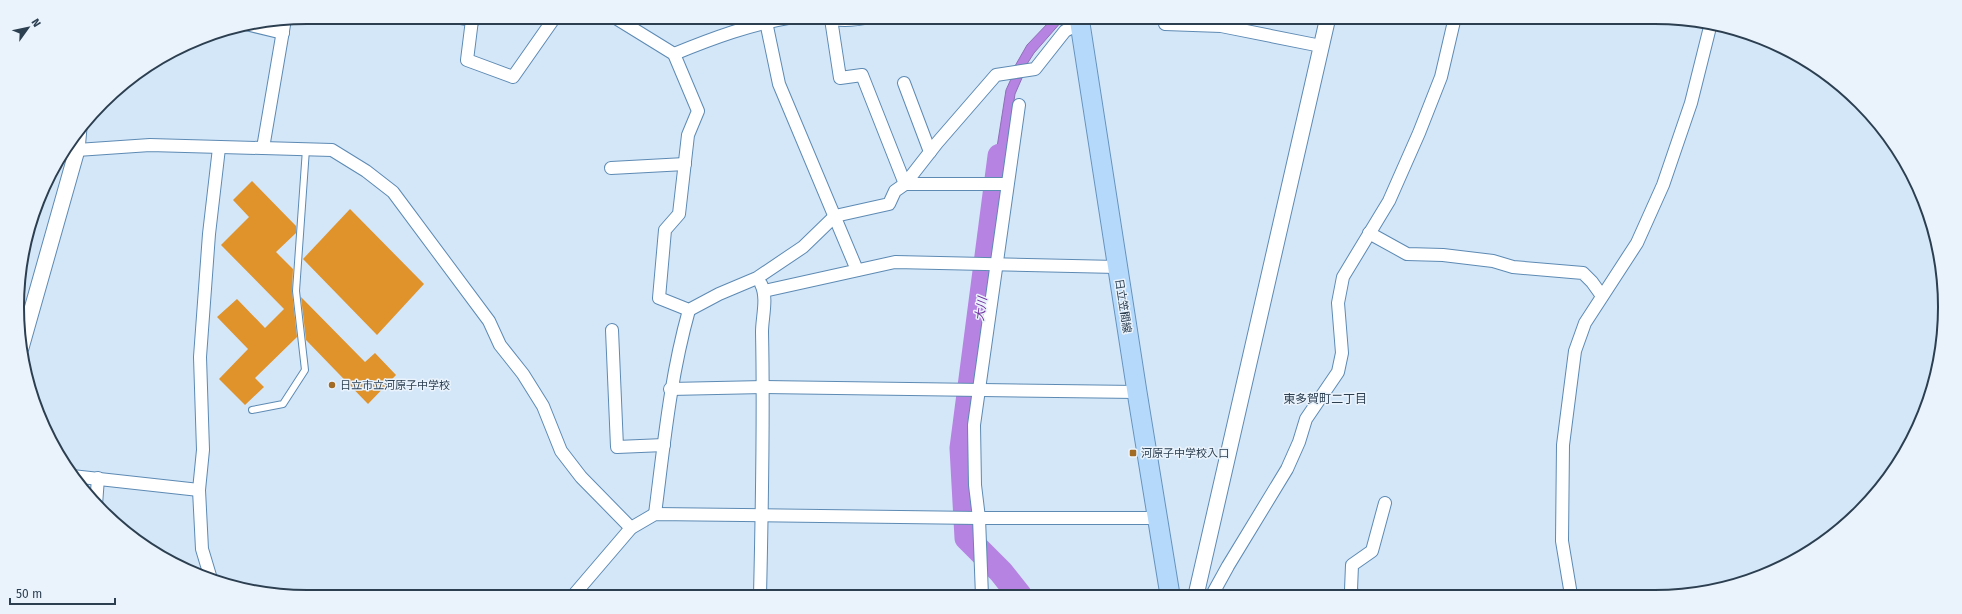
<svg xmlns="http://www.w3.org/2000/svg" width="1962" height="614" viewBox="0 0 1962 614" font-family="'Fira Sans','Noto Sans JP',sans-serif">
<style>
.water{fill:#b683e2;stroke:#8d6fb6}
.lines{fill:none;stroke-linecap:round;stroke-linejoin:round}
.river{stroke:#b683e2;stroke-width:25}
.building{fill:#e0922b}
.service-casing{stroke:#5d8ab3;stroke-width:8}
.minor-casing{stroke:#5d8ab3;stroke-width:14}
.tertiary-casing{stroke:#5d8ab3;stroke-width:17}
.primary-casing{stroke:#6593be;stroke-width:21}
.service{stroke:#fff;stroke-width:6}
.minor{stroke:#fff;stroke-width:12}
.tertiary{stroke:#fff;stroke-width:15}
.primary{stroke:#b5d9fb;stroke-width:19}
.poi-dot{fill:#a16a25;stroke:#eaf3fc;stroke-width:1.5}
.labels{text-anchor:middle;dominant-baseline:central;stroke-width:3;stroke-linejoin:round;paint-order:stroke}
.street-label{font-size:11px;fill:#2c3f51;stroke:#eaf3fc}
.poi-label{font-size:11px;fill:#2c3f51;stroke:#eaf3fc;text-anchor:start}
.water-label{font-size:12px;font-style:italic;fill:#6f2d9d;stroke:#eaf3fc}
.neighbourhood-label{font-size:12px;fill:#2c3f51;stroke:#eaf3fc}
.rim{fill:none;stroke:#2c3f51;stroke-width:2}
</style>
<rect width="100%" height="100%" fill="#d4e7f9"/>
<g class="water">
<path d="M1051,17H1061L1062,21L1034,53L1027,64L1015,66L1027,45L1050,21Z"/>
<path d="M1022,78L1015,94L1002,179H992L1006,90L1011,79Z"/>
</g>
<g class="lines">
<path class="river" d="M1000,156L962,448L967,538L1001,572L1020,596"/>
</g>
<g class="building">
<path d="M252,181L296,226V233L276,252L293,269L292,291L297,337L255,378L264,387L245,405L219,379L248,349L217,317L237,299L265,328L284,309L221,245L249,217L233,200Z"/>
<path d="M350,209L424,284L377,335L303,259Z"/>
<path d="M301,297L365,362L375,353L396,375L368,404L306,340Z"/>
</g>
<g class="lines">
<defs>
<path id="service" d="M252,410L283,404L305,370L296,291L306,149"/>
<g id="minor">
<path d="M456,17L472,20L481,17"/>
<path d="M614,17L674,54L698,111L688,135L679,214L665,230L659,298L689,310L719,294L757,278L803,247L835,216L889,204L895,191L905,184L937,143L996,75L1035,69L1065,31L1080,23"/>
<path d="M765,17L779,84L857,270"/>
<path d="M825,17C839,22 856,20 871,17"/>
<path d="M1166,17L1165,24L1221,26L1321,46"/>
<path d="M831,19L840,78L862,75L905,184H1007"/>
<path d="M472,20L467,60L513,77L555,17"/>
<path d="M246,24L283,33"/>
<path d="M674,54C713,38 751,24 793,17"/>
<path d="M904,83L930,152"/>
<path d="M263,148L285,19"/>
<path d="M66,149L77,150L150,145L332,150L366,171L393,192L489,321L500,345L523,374L543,406L561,451L581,477L631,528"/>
<path d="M611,168L685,164"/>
<path d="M1369,233L1407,254L1443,255L1493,261L1513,267L1583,273L1592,282L1602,296"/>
<path d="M764,291L895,262L1117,267"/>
<path d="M612,330L617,447L664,445"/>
<path d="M670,389L764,387L1137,392"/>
<path d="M72,476L199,490"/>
<path d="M96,505L98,478"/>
<path d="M655,514C664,444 670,378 689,310"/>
<path d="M211,579L202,549L199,490L203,450L200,357L209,234L219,148"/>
<path d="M1212,595L1228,566L1287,469L1299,442L1306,419L1338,372L1342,353L1338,303L1343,277L1389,201L1419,133L1441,77L1455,17"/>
<path d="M1354,595L1351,590L1352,565L1372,551L1385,503"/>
<path d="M1571,595L1562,541L1563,445L1575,351L1585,323L1637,243L1663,185L1691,103L1711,23"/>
<path d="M760,596C762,508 764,420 762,332C762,317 768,298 761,284"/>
<path d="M982,596L979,518L975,485L974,425L1019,105"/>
<path d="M572,597L631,528L655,514L979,518H1158"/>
</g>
<g id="tertiary">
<path d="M21,348L77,150L79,128"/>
<path d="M1196,595L1328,17"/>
</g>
<path id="primary" d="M1079,17L1137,392L1170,595"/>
</defs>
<use href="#service" class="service-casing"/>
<use href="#minor" class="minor-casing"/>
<use href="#tertiary" class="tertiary-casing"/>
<use href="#primary" class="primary-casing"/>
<use href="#service" class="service"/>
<use href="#minor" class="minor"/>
<use href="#tertiary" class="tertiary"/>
<use href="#primary" class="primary"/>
</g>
<g class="poi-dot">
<circle cx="332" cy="385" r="4"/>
<rect x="1129" y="449" width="8" height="8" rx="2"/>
</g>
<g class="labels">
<g class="street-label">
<text transform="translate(1123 306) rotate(81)">日立笠間線</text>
</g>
<g class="poi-label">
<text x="340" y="385">日立市立河原子中学校</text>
<text x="1141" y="453">河原子中学校入口</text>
</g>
<g class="water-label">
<text transform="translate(981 309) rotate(-82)">大川</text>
</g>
<g class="neighbourhood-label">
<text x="1325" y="399">東多賀町二丁目</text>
</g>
</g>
<path d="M0 0H1962V614H0ZM307 24H1655A283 283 0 0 1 1938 307V307A283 283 0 0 1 1655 590H307A283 283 0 0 1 24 307V307A283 283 0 0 1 307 24Z" fill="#eaf3fc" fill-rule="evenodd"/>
<path class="rim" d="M307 24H1655A283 283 0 0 1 1938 307V307A283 283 0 0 1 1655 590H307A283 283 0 0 1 24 307V307A283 283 0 0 1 307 24Z"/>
<g transform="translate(28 28) rotate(57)" stroke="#eaf3fc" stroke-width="3" paint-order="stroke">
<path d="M0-3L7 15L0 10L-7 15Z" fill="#2c3f51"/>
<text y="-6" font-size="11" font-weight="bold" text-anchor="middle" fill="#2c3f51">N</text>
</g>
<path d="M10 598v6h105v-6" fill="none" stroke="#2c3f51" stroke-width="2"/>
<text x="16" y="598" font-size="12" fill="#2c3f51" stroke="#eaf3fc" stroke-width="3" paint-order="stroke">50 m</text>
</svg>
